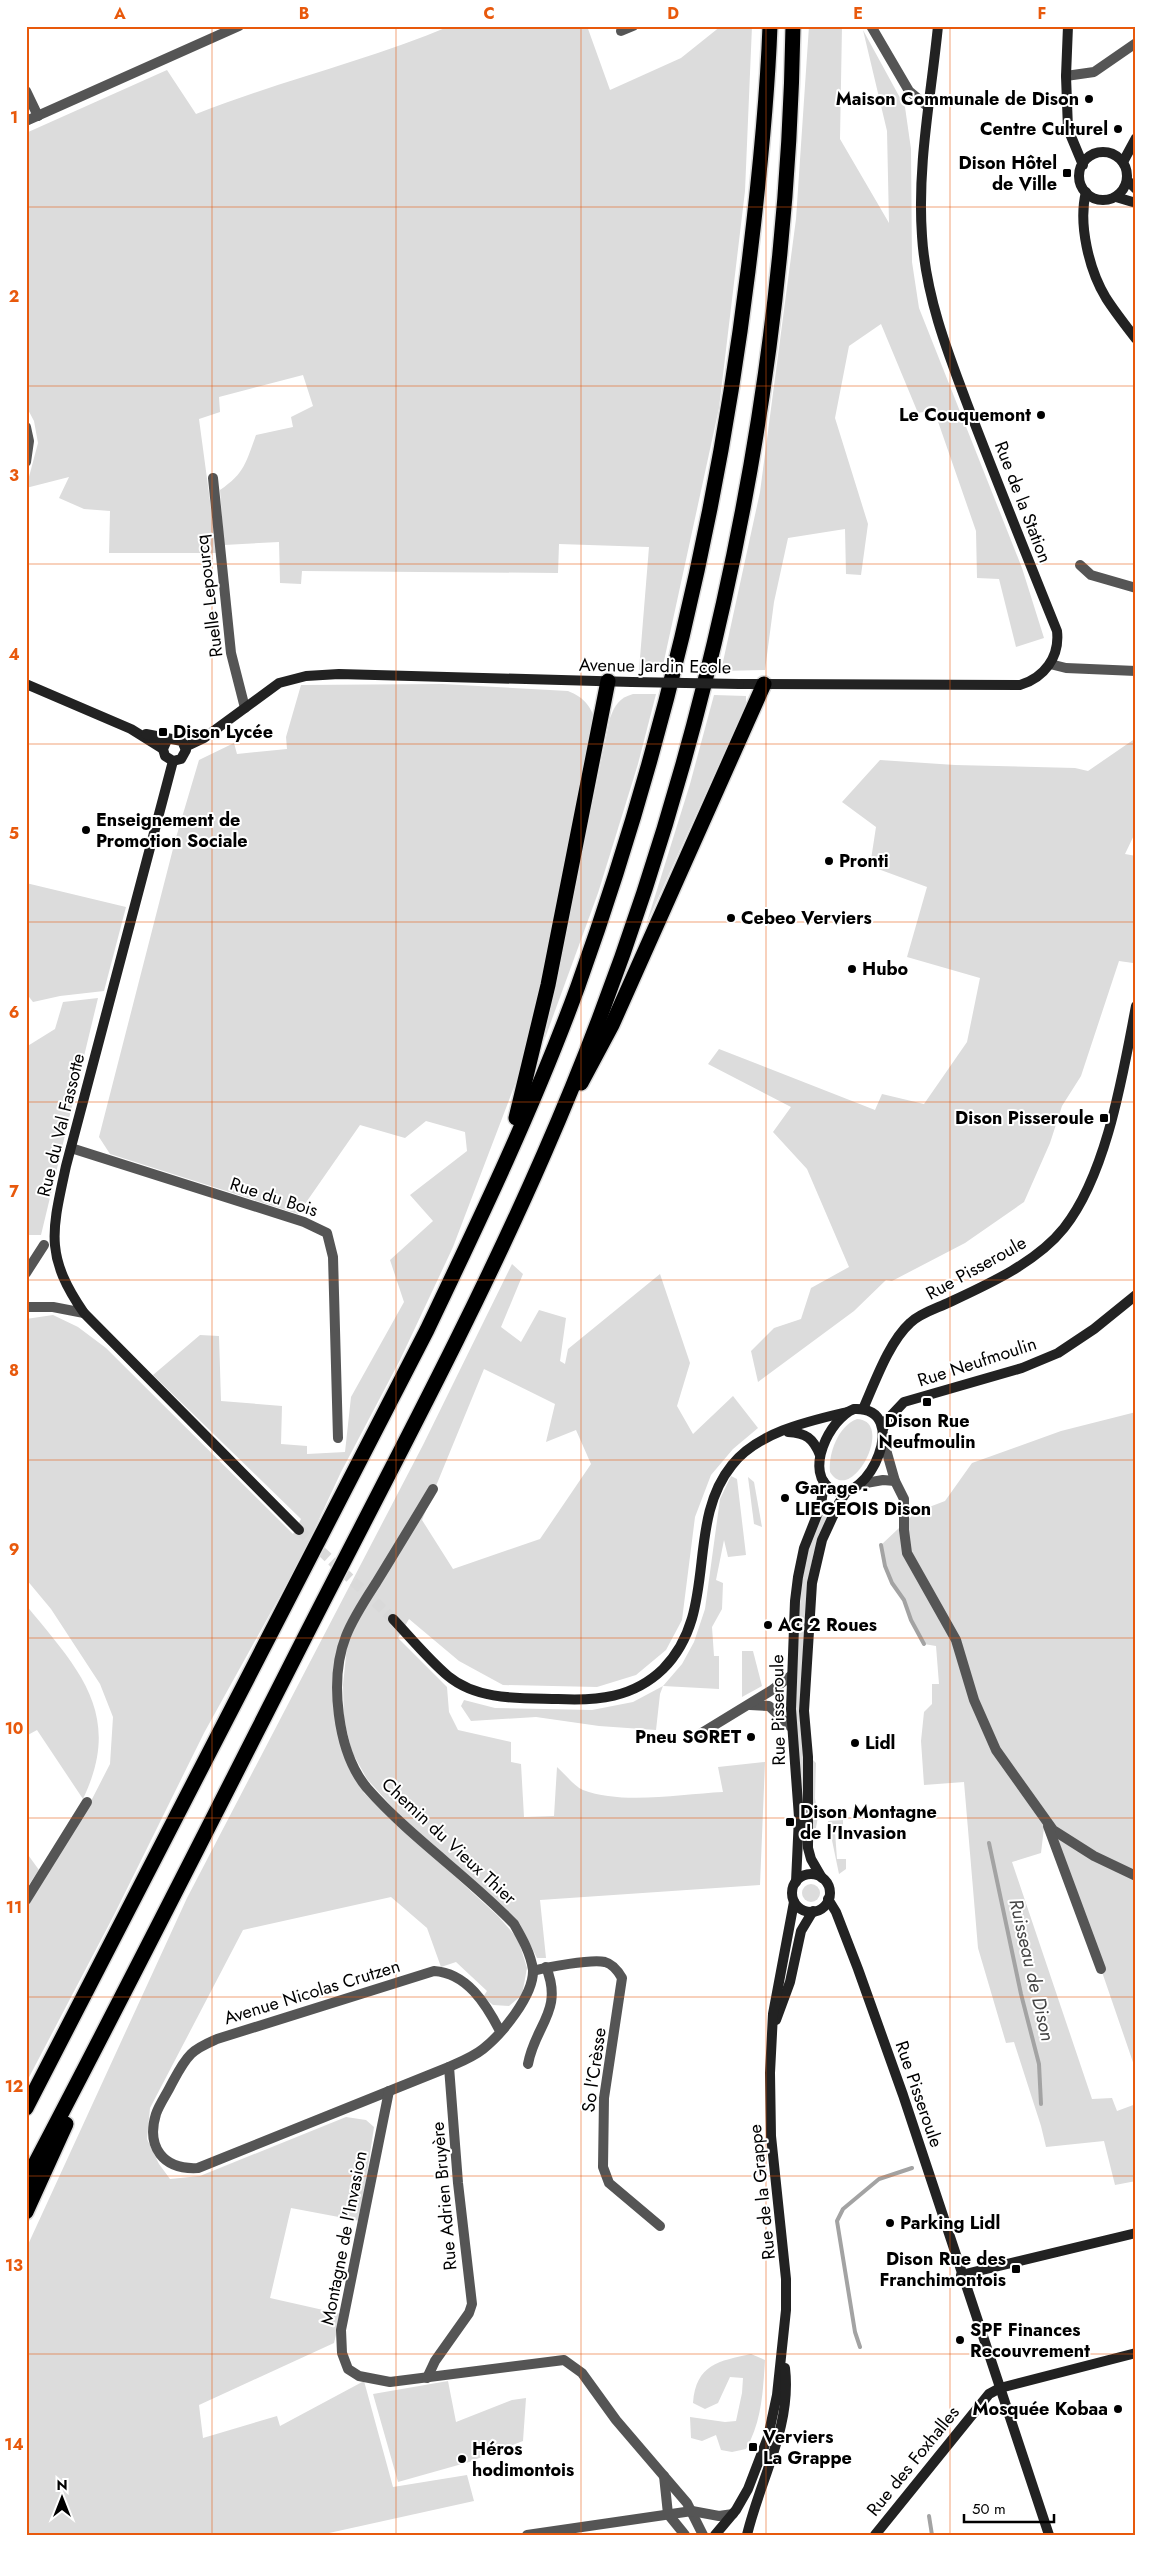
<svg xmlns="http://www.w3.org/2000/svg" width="1162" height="2561" viewBox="0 0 1162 2561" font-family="Jost,sans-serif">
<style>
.green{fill:#dcdcdc;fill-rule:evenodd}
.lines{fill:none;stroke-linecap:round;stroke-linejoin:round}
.stream{stroke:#a3a3a3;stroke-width:4}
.secondary-tunnel{stroke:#d9d9d9;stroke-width:10;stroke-dasharray:10 5;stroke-linecap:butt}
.highway-casing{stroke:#dbdbdb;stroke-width:18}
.street{stroke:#555;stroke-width:10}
.secondary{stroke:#222;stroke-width:10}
.highway{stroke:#000;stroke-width:15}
.secondary-bridge{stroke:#222;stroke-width:10}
.grid{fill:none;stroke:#e8590c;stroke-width:1;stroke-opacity:0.55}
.poi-dot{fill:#000;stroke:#fff;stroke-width:2}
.labels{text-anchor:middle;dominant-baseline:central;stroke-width:4;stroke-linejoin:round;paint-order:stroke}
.poi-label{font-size:18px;font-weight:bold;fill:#000;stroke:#fff;text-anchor:start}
.street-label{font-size:18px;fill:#000;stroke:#fff}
.water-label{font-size:19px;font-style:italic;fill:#444;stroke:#fff}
.neatline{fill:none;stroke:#e8590c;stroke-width:2}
.grid-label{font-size:16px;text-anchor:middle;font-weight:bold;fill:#e8590c}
</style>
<rect width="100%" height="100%" fill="#fff"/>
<g class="green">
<path d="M450,26H587L610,90L681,58L721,26H752L745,191L719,408L662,670H639L649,547L559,544L558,573L302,571L301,584L280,583L279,542L224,545L220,490C245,473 246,462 256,435L293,427L291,417L313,406L303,375L219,397L220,412L199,419L217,553H109L110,511L84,509L59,498L69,477L26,488L38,443L34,421L26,406V133L167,70L196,114C279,81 367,61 450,26Z"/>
<path d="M809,26H842L840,139L889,223L887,131L863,30L905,107L911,149L912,262L919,308L1022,568L1044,638L1016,647L999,579L977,578L976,531L934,410L918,413L881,324L849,346L835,418L868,524L861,575L846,574L845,529L788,538L774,602L765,670L721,671L760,492L796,219Z"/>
<path d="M442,684L568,691C583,697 588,703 595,718L525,1058L453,1247L400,1360L341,1472L302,1556L204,1733L114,1915L26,2083V1909L90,1803L110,1764L113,1717L100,1684L51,1609L26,1579V1319L53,1315L78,1327L106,1348L293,1534L301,1519L153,1375L200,1335L219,1336L221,1401L282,1406L281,1444L307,1446V1454L345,1452L351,1397L404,1302L390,1260L433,1221L410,1195L467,1151L465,1132L426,1121L405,1138L360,1125L298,1214L110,1154L99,1137L175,841L199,760L234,743L237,754L287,749L286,737L301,685Z"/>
<path d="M633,694H656L638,764L598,893L544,1041L610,718C615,705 619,698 633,694Z"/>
<path d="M714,695L746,696V704L646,925L690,784Z"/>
<path d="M1136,738V831L1125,854L1136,856V940L1133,963L1119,961L1081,1076L1062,1106L1050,1143L1024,1202L965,1243L892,1281L886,1280L854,1311L758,1382L751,1351L774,1328L801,1319L811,1288L849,1267L807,1169L773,1132L791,1107L708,1064L719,1049L875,1110L882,1094L924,1104L967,1042L980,978L907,957L927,887L870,866L876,827L842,802L880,760L955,765L1075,768L1088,771Z"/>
<path d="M26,883L126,907L104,991L60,996L33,1002L26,993Z"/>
<path d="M98,998L41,1235H26V1047L55,1029L63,1002Z"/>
<path d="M512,1264L523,1274L501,1327L521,1342L539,1310L566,1318L560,1361L565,1364L568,1349L660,1274L690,1363L677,1406L693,1434L733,1396L758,1428L733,1449L711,1475L695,1517L682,1620L666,1650L636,1675L597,1687L503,1685L459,1661L409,1619L398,1638L447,1687L449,1712L458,1730L511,1742V1762L521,1764L524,1817L554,1816L557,1767C565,1774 574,1786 583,1790C622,1805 682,1794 723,1792L718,1767L765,1762L760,1885L540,1900L546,1958H537L520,1924L403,1819L367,1779L352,1752L344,1720L343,1685L347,1646L341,1643L342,1747L364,1793L498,1916L518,1939L527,1968L522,1995L509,2006L493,2005L483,1997L487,1991L456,1962L441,1967L427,1928L391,1897L243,1930L150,2108L147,2139L159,2164L170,2179L200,2176L346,2117L366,2120L374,2127L360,2221L291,2208L270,2298L341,2314L334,2343L199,2405L203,2438L277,2416L280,2426L364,2381L393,2487L467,2475L474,2501L320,2535H26V2249L187,1898L423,1445ZM484,1369L555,1404L546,1442L576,1430L591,1464L540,1539L453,1569L422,1520Z"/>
<path d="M1136,1412V2071L1101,1969L1045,1819L1041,1853L1012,1862L1092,2099L1112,2098L1117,2111L1136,2104V2181L1115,2185L1104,2141L1046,2147L1041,2126L1014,2042L1006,2043L978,1948L964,1782L924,1785L921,1741L924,1712L932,1704V1684H939L936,1646L924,1644L911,1620L904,1600L892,1583L885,1566L881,1545L916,1512L945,1501L972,1463L1061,1431Z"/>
<path d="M857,1419C896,1421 851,1507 830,1472C828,1454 838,1426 857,1419Z"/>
<path d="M731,1476L737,1479L746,1555L728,1557L724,1540L716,1580L723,1583L722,1609L712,1627L714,1656H719V1689L663,1686L660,1694L656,1730L599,1726L536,1717L471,1721L461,1706L464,1700L495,1708L592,1710L633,1702L663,1686L682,1664L694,1642L705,1609L720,1499Z"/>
<path d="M748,1477L754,1482L762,1527L754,1524Z"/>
<path d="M824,1509L830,1511L814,1552L807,1586L802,1849L795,1703L801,1588L808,1549Z"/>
<path d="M26,1605C78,1669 124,1713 83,1799L37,1730L26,1736Z"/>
<path d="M742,1651H753L762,1686L742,1697Z"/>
<path d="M811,1758L816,1763L815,1798L818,1817L812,1849Z"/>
<path d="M843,1820V1830L835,1832L837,1859H846V1869L839,1874L828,1821Z"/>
<path d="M26,1852L39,1870L26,1889Z"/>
<circle cx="811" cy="1893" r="9"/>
<path d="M751,2354L765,2360C763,2391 762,2421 746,2449L732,2452L721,2450L716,2435L702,2441L691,2438L690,2417L725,2422L736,2421L742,2393L743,2378L730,2377L718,2403L705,2409L693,2403C696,2364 719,2361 751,2354Z"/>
<path d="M448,2381L456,2422L512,2400L526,2398L523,2441L469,2462L398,2482L373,2394Z"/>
</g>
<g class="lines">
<g class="stream">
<path d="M881,1545L885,1566L892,1583L904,1600L911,1620L924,1644"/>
<path d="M989,1843L1021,1994L1039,2064L1041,2104"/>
<path d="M860,2347L855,2332L837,2221L843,2209L879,2179L912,2168"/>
<path d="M929,2516L932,2535"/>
</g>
<path class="secondary-tunnel" d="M299,1530L393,1619"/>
<defs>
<g id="highway">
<path d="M581,1083L612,1025L764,684"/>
<path d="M516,1118L548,985L608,681"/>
<path d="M26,2108L427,1330C481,1217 535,1104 578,986C661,754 718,515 748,271C758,190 767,108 770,26"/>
<path d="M26,2181C122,1999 214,1816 307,1633C388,1474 473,1317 544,1154C697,804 787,409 793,26"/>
<path d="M26,2212L66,2124"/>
</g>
</defs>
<use href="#highway" class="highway-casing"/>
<g class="street">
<path d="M871,26L909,91L927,106"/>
<path d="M621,31L633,26"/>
<path d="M1066,76L1094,72L1136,43"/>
<path d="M26,91L38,116"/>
<path d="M26,121L239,26"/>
<path d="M26,427L29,441L26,462"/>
<path d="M213,478L231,653L245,708"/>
<path d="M1080,565L1091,575L1136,588"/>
<path d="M1050,664L1066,668L1136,671"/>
<path d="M71,1148L304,1222L327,1233L333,1257L338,1438"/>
<path d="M26,1273L44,1245"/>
<path d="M26,1307H53L84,1313"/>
<path d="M883,1439L895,1481L904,1499V1530L907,1553L956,1640L974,1700L996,1750L1053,1830L1094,1856L1136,1876"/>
<path d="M860,1484L883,1480L895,1481"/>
<path d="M433,1489C414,1521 395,1552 376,1583C365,1600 353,1618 346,1636C329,1679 337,1752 367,1788C411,1838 468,1876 514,1924C522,1938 531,1954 533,1970C534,1995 502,2034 483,2049C473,2057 460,2062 449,2067L198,2168C163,2170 146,2147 156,2114C159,2105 166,2095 170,2087C176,2076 182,2063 191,2054C198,2047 208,2043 217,2039L434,1971C467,1973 486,2004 500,2031"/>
<path d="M750,1705L769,1706L792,1728"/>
<path d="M695,1737L772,1690L792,1675"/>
<path d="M1048,1826L1101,1969"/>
<path d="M26,1900L87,1802"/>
<path d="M533,1971C547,1967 591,1959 605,1962C613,1964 618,1971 622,1978L604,2098L603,2167L609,2183L660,2226"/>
<path d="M528,2064C535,2025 564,2011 546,1967"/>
<path d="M389,2091L341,2330L342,2353L348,2369L359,2376L390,2382L564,2360L582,2373L616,2420L687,2503L703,2535"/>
<path d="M427,2378L435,2361L469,2313L472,2304L458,2183L449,2067"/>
<path d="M664,2476L668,2514"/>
<path d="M668,2514L685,2535"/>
<path d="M527,2535L692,2511L719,2516L733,2514"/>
</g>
<g class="secondary">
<path d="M1068,26L1066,76L1068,129L1083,165"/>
<circle cx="1103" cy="176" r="24"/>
<path d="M1123,162L1136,138"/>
<path d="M1127,180L1136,189"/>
<path d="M1086,192C1078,224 1089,270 1106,298C1115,312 1126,326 1136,339"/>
<path d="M1116,197L1136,203"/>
<path d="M26,684L131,729L163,749"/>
<path d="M739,684L1020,685C1044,678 1060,657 1057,631C1028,559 999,487 971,414C949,356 926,299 922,236C917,165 931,97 938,26"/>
<path d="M146,734L182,741L186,750L181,759L173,761L165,756L163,749L167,740"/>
<path d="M185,747L204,738L279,683L306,676L339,674L632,682"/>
<path d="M173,761L66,1166C52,1231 44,1255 84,1313L299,1530"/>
<path d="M854,1409C913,1406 868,1507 833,1490C802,1474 830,1418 854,1409Z"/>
<path d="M863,1409C875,1382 889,1342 910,1323C920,1313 938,1308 950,1302C989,1284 1037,1262 1064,1228C1107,1174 1123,1073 1136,1006"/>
<path d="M883,1429L887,1420L904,1402L1022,1368L1058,1353L1094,1329L1136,1295"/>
<path d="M788,1432C806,1433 813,1438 820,1455"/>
<path d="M393,1619C411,1638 428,1659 448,1676C478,1701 522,1698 558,1699C597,1701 633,1698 663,1669C720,1612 684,1524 732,1465C758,1432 809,1421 847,1412"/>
<circle cx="811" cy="1893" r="19"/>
<path d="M822,1878L811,1859L808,1848V1757L804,1711L812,1583L822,1540L839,1503L847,1491"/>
<path d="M796,1882L799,1817L791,1709L795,1601L798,1577L804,1548L821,1505L824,1482"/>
<path d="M828,1899L836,1912L858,1969L903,2095L1049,2535"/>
<path d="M776,2020L790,1982L801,1931L813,1911"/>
<path d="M961,2275L1136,2233"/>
<path d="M715,2535L736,2510L748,2489L768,2437L777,2395L786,2310V2279L771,2136L770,2073L773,2014L794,1902"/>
<path d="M747,2535C760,2480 792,2426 785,2368"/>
<path d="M875,2535L989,2394L1000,2388L1136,2353"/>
</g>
<use href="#highway" class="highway"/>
<path class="secondary-bridge" d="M632,682L739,684"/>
</g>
<path class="grid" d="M212,26V2535M396,26V2535M581,26V2535M766,26V2535M950,26V2535M26,207H1136M26,386H1136M26,564H1136M26,744H1136M26,922H1136M26,1102H1136M26,1280H1136M26,1460H1136M26,1638H1136M26,1818H1136M26,1997H1136M26,2176H1136M26,2354H1136"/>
<g class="poi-dot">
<circle cx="1089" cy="99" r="5"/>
<circle cx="1118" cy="129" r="5"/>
<rect x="1062" y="168" width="10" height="10" rx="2.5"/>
<circle cx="1041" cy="415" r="5"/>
<rect x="158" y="727" width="10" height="10" rx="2.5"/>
<circle cx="86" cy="830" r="5"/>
<circle cx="829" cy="861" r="5"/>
<circle cx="731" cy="918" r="5"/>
<circle cx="852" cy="969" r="5"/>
<rect x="1099" y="1113" width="10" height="10" rx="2.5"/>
<rect x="922" y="1397" width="10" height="10" rx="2.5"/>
<circle cx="785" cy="1498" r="5"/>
<circle cx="768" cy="1625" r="5"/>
<circle cx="751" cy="1737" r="5"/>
<circle cx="855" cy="1743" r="5"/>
<rect x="785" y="1817" width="10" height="10" rx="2.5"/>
<circle cx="890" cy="2223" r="5"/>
<rect x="1011" y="2264" width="10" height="10" rx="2.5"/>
<circle cx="960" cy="2340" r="5"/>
<circle cx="1118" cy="2409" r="5"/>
<rect x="748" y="2442" width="10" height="10" rx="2.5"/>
<circle cx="462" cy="2459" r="5"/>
</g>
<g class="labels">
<g class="poi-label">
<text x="1079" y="99" text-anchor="end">Maison Communale de Dison</text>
<text x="1108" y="129" text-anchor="end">Centre Culturel</text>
<text x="1057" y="163" text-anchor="end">Dison Hôtel<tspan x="1057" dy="21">de Ville</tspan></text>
<text x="1031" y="415" text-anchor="end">Le Couquemont</text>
<text x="173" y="732">Dison Lycée</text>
<text x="96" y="820">Enseignement de<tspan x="96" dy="21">Promotion Sociale</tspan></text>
<text x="839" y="861">Pronti</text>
<text x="741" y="918">Cebeo Verviers</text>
<text x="862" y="969">Hubo</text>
<text x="1094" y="1118" text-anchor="end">Dison Pisseroule</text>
<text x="927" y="1421" text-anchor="middle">Dison Rue<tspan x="927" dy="21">Neufmoulin</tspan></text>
<text x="795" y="1488">Garage -<tspan x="795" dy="21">LIEGEOIS Dison</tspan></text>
<text x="778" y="1625">AC 2 Roues</text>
<text x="741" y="1737" text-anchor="end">Pneu SORET</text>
<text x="865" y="1743">Lidl</text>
<text x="800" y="1812">Dison Montagne<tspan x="800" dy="21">de l'Invasion</tspan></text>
<text x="900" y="2223">Parking Lidl</text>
<text x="1006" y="2259" text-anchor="end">Dison Rue des<tspan x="1006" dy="21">Franchimontois</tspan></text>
<text x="970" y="2330">SPF Finances<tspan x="970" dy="21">Recouvrement</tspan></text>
<text x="1108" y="2409" text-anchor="end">Mosquée Kobaa</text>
<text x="763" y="2437">Verviers<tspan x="763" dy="21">La Grappe</tspan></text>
<text x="472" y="2449">Héros<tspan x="472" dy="21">hodimontois</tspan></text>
</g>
<g class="street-label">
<text transform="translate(1023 502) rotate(69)">Rue de la Station</text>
<text transform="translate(209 596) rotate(-97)">Ruelle Lepourcq</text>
<text transform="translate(655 666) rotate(1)">Avenue Jardin Ecole</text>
<text transform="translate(61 1125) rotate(-76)">Rue du Val Fassotte</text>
<text transform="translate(274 1197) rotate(18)">Rue du Bois</text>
<text transform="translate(976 1268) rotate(-29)">Rue Pisseroule</text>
<text transform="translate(977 1362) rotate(-18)">Rue Neufmoulin</text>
<text transform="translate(778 1710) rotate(-91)">Rue Pisseroule</text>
<text transform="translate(449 1841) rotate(43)">Chemin du Vieux Thier</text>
<text transform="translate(312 1992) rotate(-17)">Avenue Nicolas Crutzen</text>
<text transform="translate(594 2070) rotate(-82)">So l'Crèsse</text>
<text transform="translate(919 2094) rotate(71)">Rue Pisseroule</text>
<text transform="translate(762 2192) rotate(-96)">Rue de la Grappe</text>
<text transform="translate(444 2196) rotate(-95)">Rue Adrien Bruyère</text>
<text transform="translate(344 2238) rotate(-79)">Montagne de l'Invasion</text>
<text transform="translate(913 2461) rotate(-51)">Rue des Foxhalles</text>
</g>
<g class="water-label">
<text transform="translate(1032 1970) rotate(77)">Ruisseau de Dison</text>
</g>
</g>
<rect width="1162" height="2561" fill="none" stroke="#ffffff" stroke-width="55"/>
<g transform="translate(62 2498)" stroke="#ffffff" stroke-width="4" paint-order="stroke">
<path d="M0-4L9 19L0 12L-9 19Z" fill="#000000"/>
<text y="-8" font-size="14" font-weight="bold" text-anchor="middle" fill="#000000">N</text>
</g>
<path d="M964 2514v8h90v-8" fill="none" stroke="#000000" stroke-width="2.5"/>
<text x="972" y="2514" font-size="15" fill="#000000" stroke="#ffffff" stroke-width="4" paint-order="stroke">50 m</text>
<rect x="28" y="28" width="1106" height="2506" class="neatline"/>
<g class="grid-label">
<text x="120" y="19">A</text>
<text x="304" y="19">B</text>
<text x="489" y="19">C</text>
<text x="673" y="19">D</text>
<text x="858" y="19">E</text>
<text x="1042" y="19">F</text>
<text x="14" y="123">1</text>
<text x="14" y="302">2</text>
<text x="14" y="481">3</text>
<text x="14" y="660">4</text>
<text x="14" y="839">5</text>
<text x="14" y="1018">6</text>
<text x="14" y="1197">7</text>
<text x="14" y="1376">8</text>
<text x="14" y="1555">9</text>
<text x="14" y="1734">10</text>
<text x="14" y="1913">11</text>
<text x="14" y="2092">12</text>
<text x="14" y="2271">13</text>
<text x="14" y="2450">14</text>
</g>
</svg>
